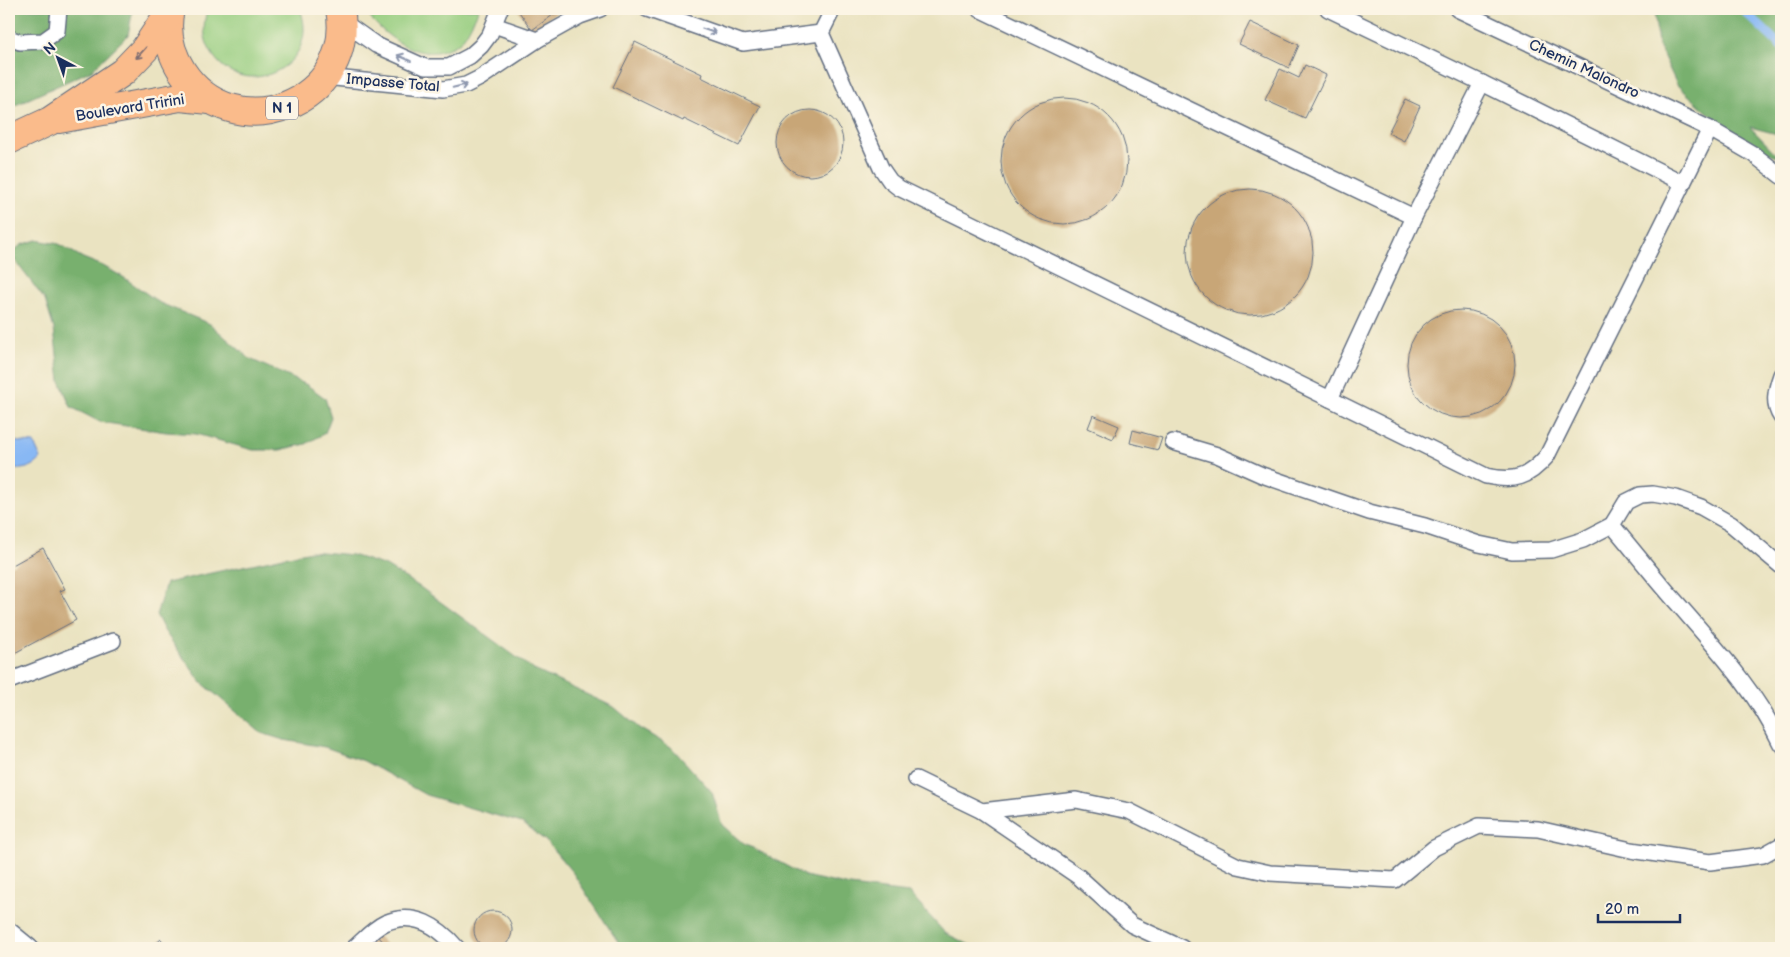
<svg xmlns="http://www.w3.org/2000/svg" width="1790" height="957" viewBox="0 0 1790 957" font-family="'Balsamiq Sans',sans-serif">
<style>
.green{fill:#96cd7f;stroke:#587e6e}
.forest{fill:#78b06e;stroke:#4a7066}
.water{fill:#88b8f4;stroke:#5274a9}
.lines{fill:none;stroke-linecap:round;stroke-linejoin:round}
.stream{stroke:#88b8f4;stroke-width:9}
.building{fill:#c8a677}
.service-casing{stroke:#636e81;stroke-width:18}
.primary-casing{stroke:#636e81;stroke-width:30}
.service{stroke:#fff;stroke-width:15}
.primary{stroke:#fabb8b;stroke-width:28}
.oneway{stroke:#8d97ae}
.oneway2{stroke:#7f6e72}
.labels{text-anchor:middle;dominant-baseline:central;stroke-width:5;stroke-linejoin:round;paint-order:stroke}
.shield{fill:#fcf5e5;stroke:#5e6a86;stroke-width:1}
.shield-label{font-size:14px;font-weight:bold;fill:#1b2f5e}
.street-label{font-size:15px;fill:#1b2f5e;stroke:#fcf5e5}
</style>
<rect width="100%" height="100%" fill="#fcf5e5"/>
<filter id="ink" filterUnits="userSpaceOnUse"><feTurbulence type="fractalNoise" baseFrequency=".02" numOctaves="2"/><feDisplacementMap in="SourceGraphic" scale="10" xChannelSelector="R" yChannelSelector="G"/><feConvolveMatrix kernelMatrix="1 2 1 2 8 2 1 2 1" color-interpolation-filters="sRGB"/></filter>
<filter id="wash" filterUnits="userSpaceOnUse"><feTurbulence type="fractalNoise" baseFrequency=".0096" numOctaves="4" result="noise"/><feDisplacementMap in="SourceGraphic" scale="20" xChannelSelector="R" yChannelSelector="G"/><feGaussianBlur stdDeviation="1.12" result="paint"/><feColorMatrix in="noise" values="0 0 0 0 0 0 0 0 0 0 0 0 0 0 0 0 0 1.4 0 .05"/><feComposite in="paint" operator="in"/></filter>
<g filter="url(#wash)">
<rect width="100%" height="100%" fill="#eae3c1"/>
<g class="green">
<path d="M208,9H300C324,69 235,107 208,46C203,35 203,20 208,9Z"/>
<path d="M363,9H479C473,20 468,34 459,43C456,45 452,47 449,48C417,64 381,33 363,9Z"/>
</g>
<g class="forest">
<path d="M9,9H133L128,35L92,70L9,108Z"/>
<path d="M1654,9H1781V135L1750,127L1781,159L1760,148L1714,118L1677,85L1658,44Z"/>
<path d="M37,240L59,244L83,258L103,266L123,277L160,303L210,324L250,359L307,385L325,398L331,417L325,433L306,444L280,450H253L196,434L166,432L100,422L71,407L60,381L54,329L45,300L10,254L21,245Z"/>
<path d="M311,551L352,555L386,566L420,587L534,670L614,707L639,728L671,747L712,792L722,825L745,845L753,848L805,876L850,886L909,893L945,933L976,948H622L573,873L546,841L522,823L426,795L364,761L325,747L284,740L261,733L201,682L165,632L156,615L166,583Z"/>
</g>
<path class="water" d="M9,441L34,443L41,459C32,469 21,470 9,469Z"/>
<g class="lines">
<path class="stream" d="M1742,9L1781,46"/>
</g>
<g id="blocks">
<g class="building">
<path d="M517,9H559L560,10L532,30Z"/>
<path d="M1250,22L1299,45L1289,68L1239,44Z"/>
<path d="M635,42L702,74L701,77L760,106L739,146L684,119L683,121L613,87Z"/>
<path d="M1305,65L1326,75L1305,118L1265,100L1280,69L1299,78Z"/>
<circle cx="1064" cy="161" r="63"/>
<path d="M1405,99L1420,106L1404,141L1388,133Z"/>
<circle cx="810" cy="143" r="33"/>
<circle cx="1250" cy="252" r="63"/>
<circle cx="1461" cy="364" r="54"/>
<path d="M1093,415L1119,426L1113,439L1088,428Z"/>
<path d="M1133,430L1162,438L1158,450L1130,443Z"/>
<path d="M43,548L65,589L60,591L76,620L9,656V567Z"/>
<circle cx="493" cy="930" r="19"/>
<path d="M377,935L389,948H362Z"/>
<path d="M161,939L169,948H151Z"/>
</g>
</g>
</g>
<g filter="url(#ink)">
<use href="#blocks" fill-opacity="0" stroke="#636e81" stroke-width="1"/>
<g class="lines">
<defs>
<g id="service">
<path d="M647,9L743,43L821,33L833,9"/>
<path d="M979,9L1414,217L1482,83L1328,9"/>
<path d="M1457,9L1710,129L1753,154L1781,176"/>
<path d="M342,21L376,45L425,67H449L470,56L481,46L490,34L500,9"/>
<path d="M494,25L537,40"/>
<path d="M821,33L881,168L890,181L899,188L1330,399L1414,217"/>
<path d="M9,38L20,42L43,41L57,31L59,9"/>
<path d="M325,77L443,89L466,85L480,78L537,40L580,16L600,9"/>
<path d="M1482,83L1683,183"/>
<path d="M1781,375C1776,389 1772,404 1781,417"/>
<path d="M1330,399L1486,476C1515,482 1528,478 1547,456L1710,129"/>
<path d="M1173,442L1217,455L1262,475L1369,512L1425,526L1479,544L1512,551L1551,550L1583,540L1612,525L1626,502L1640,495L1653,494L1676,498L1701,507L1731,524L1781,566"/>
<path d="M1612,525C1634,551 1655,578 1678,604C1716,648 1756,691 1781,744"/>
<path d="M9,681L113,641"/>
<path d="M916,779L982,811L1076,800L1129,811L1238,866L1270,873L1395,880L1434,848L1479,826L1538,829L1631,850L1710,862L1763,855L1781,845"/>
<path d="M982,811L1079,877L1132,925L1182,948"/>
<path d="M9,930L31,948"/>
<path d="M354,948C363,940 374,928 385,923C414,910 439,927 457,948"/>
</g>
<g id="primary">
<path d="M170,9C165,31 170,52 182,71C234,151 357,103 340,9"/>
<path d="M59,119L180,97L210,100"/>
<path d="M9,140L50,121L123,72L145,49L169,13"/>
</g>
</defs>
<use href="#service" class="service-casing"/>
<use href="#primary" class="primary-casing"/>
<use href="#service" class="service"/>
<use href="#primary" class="primary"/>
</g>
<defs><path id="oneway-shaft" d="M-6 0H5M1.5-3L5.5 0L1.5 3" fill="none" stroke-width="1.6" stroke-linecap="round" stroke-linejoin="round" transform="scale(1.25)"/></defs>
<g class="oneway">
<use href="#oneway-shaft" transform="translate(709 31) rotate(19)"/>
<use href="#oneway-shaft" transform="translate(404 58) rotate(-156)"/>
<use href="#oneway-shaft" transform="translate(460 86) rotate(-13)"/>
</g>
<use class="oneway2" href="#oneway-shaft" transform="translate(141 53) rotate(132)"/>
</g>
<g class="labels">
<rect class="shield" x="266" y="96.5" width="32" height="23" rx="4"/>
<g class="shield-label">
<text x="282" y="108">N 1</text>
</g>
<g class="street-label">
<text transform="translate(1584 69) rotate(25)">Chemin Malondro</text>
<text transform="translate(393 83) rotate(5)">Impasse Total</text>
<text transform="translate(130 108) rotate(-9)">Boulevard Tririni</text>
</g>
</g>
<rect width="1790" height="957" fill="none" stroke="#fcf5e5" stroke-width="30"/>
<g transform="translate(58 58) rotate(319)" stroke="#fcf5e5" stroke-width="4" paint-order="stroke">
<path d="M0-4L9 19L0 12L-9 19Z" fill="#1b2f5e"/>
<text y="-8" font-size="14" font-weight="bold" text-anchor="middle" fill="#1b2f5e">N</text>
</g>
<path d="M1598 914v8h82v-8" fill="none" stroke="#1b2f5e" stroke-width="2.5"/>
<text x="1605" y="914" font-size="15" fill="#1b2f5e" stroke="#fcf5e5" stroke-width="4" paint-order="stroke">20 m</text>
</svg>
